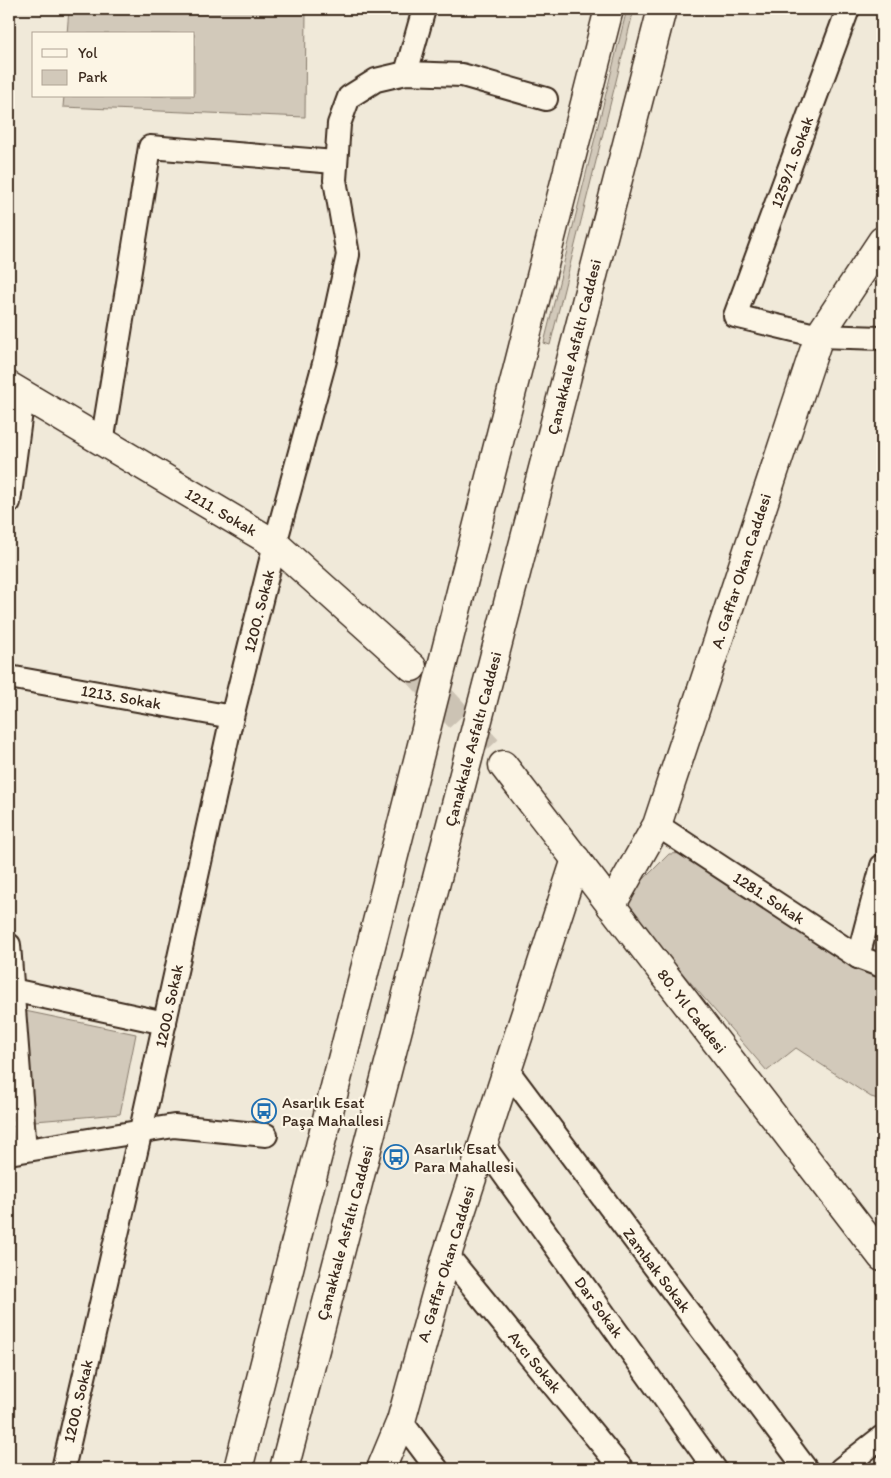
<svg xmlns="http://www.w3.org/2000/svg" width="891" height="1478" viewBox="0 0 891 1478" font-family="Itim,sans-serif">
<style>
.green{fill:#d2c9ba;stroke:#867a6c}
.lines{fill:none;stroke-linecap:round;stroke-linejoin:round}
.secondary-tunnel{stroke:#ccc3b4;stroke-width:28;stroke-dasharray:28 14;stroke-linecap:butt}
.street-casing{stroke:#3b2a1e;stroke-width:26}
.secondary-casing{stroke:#3b2a1e;stroke-width:31}
.highway-casing{stroke:#3b2a1e;stroke-width:31}
.street{stroke:#fcf5e5;stroke-width:22}
.secondary{stroke:#fcf5e5;stroke-width:28}
.highway{stroke:#fcf5e5;stroke-width:28}
.labels{text-anchor:middle;dominant-baseline:central;stroke-width:4.5;stroke-linejoin:round;paint-order:stroke}
.street-label{font-size:16px;fill:#3b2a1e;stroke:#fcf5e5}
.poi-label{font-size:16px;fill:#3b2a1e;stroke:#fcf5e5;text-anchor:start}
</style>
<rect width="100%" height="100%" fill="#f0e9d9"/>
<filter id="ink" filterUnits="userSpaceOnUse"><feTurbulence type="fractalNoise" baseFrequency=".02" numOctaves="2"/><feDisplacementMap in="SourceGraphic" scale="10" xChannelSelector="R" yChannelSelector="G"/><feConvolveMatrix kernelMatrix="1 2 1 2 8 2 1 2 1" color-interpolation-filters="sRGB"/></filter>
<g filter="url(#ink)">
<g class="green">
<path d="M69,9H306L305,117L63,107L64,96H194V34H67Z"/>
<path d="M627,9H634L550,345L544,343Z"/>
<path d="M688,853L882,967V1100L871,1097L796,1048L767,1071L621,902L669,854Z"/>
<path d="M25,1011L136,1034L120,1114L35,1121Z"/>
</g>
<g class="lines">
<path class="secondary-tunnel" d="M412,667L503,765"/>
<defs>
<g id="street">
<path d="M848,9L735,316L819,336L882,338"/>
<path d="M406,73L424,9"/>
<path d="M102,443L150,147L335,162"/>
<path d="M9,502L23,396"/>
<path d="M9,677L232,717"/>
<path d="M657,825L858,957L882,966"/>
<path d="M9,945L25,1150"/>
<path d="M858,957L882,866"/>
<path d="M12,990L165,1023"/>
<path d="M508,1071L806,1469"/>
<path d="M483,1145L715,1469"/>
<path d="M9,1153L174,1126L266,1135"/>
<path d="M447,1255L622,1469"/>
<path d="M401,1421L437,1469"/>
<path d="M63,1469L141,1130L232,717L275,544L325,360L348,255L335,180L339,124L349,97L376,80L406,73L462,75L546,99"/>
<path d="M841,1469L882,1437"/>
</g>
<g id="secondary">
<path d="M9,386L275,544L412,667"/>
<path d="M503,765L882,1257"/>
<path d="M611,906L657,825L819,336L882,241"/>
<path d="M381,1469L401,1421L447,1255L576,859"/>
</g>
<g id="highway">
<path d="M238,1469L609,9"/>
<path d="M284,1469L662,9"/>
</g>
</defs>
<use href="#street" class="street-casing"/>
<use href="#secondary" class="secondary-casing"/>
<use href="#highway" class="highway-casing"/>
<use href="#street" class="street"/>
<use href="#secondary" class="secondary"/>
<use href="#highway" class="highway"/>
</g>
</g>
<defs>
<symbol id="bus-ring" viewBox="-11 -11 22 22"><circle r="9.5" fill="#fcf5e5" stroke="#1f6fb2" stroke-width="1.5"/><path d="M-5-6H5V4H4V6H2V4H-2V6H-4V4H-5ZM-3.5-4V0h7V-4ZM-3.5 1.2v1.5H-2V1.2ZM2 1.2v1.5H3.5V1.2Z" fill="#1f6fb2"/></symbol>
</defs>
<g fill-rule="evenodd">
<use href="#bus-ring" x="250" y="1097" width="28" height="28"/>
<use href="#bus-ring" x="382" y="1143" width="28" height="28"/>
</g>
<g class="labels">
<g class="street-label">
<text transform="translate(792 162) rotate(-70)">1259/1. Sokak</text>
<text transform="translate(574 347) rotate(-76)">Çanakkale Asfaltı Caddesi</text>
<text transform="translate(221 512) rotate(30)">1211. Sokak</text>
<text transform="translate(741 571) rotate(-72)">A. Gaffar Okan Caddesi</text>
<text transform="translate(259 611) rotate(-76)">1200. Sokak</text>
<text transform="translate(121 697) rotate(10)">1213. Sokak</text>
<text transform="translate(473 739) rotate(-75)">Çanakkale Asfaltı Caddesi</text>
<text transform="translate(769 898) rotate(33)">1281. Sokak</text>
<text transform="translate(169 1006) rotate(-78)">1200. Sokak</text>
<text transform="translate(692 1011) rotate(52)">80. Yıl Caddesi</text>
<text transform="translate(345 1233) rotate(-75)">Çanakkale Asfaltı Caddesi</text>
<text transform="translate(446 1264) rotate(-73)">A. Gaffar Okan Caddesi</text>
<text transform="translate(657 1270) rotate(53)">Zambak Sokak</text>
<text transform="translate(599 1307) rotate(54)">Dar Sokak</text>
<text transform="translate(535 1362) rotate(51)">Avcı Sokak</text>
<text transform="translate(78 1401) rotate(-77)">1200. Sokak</text>
</g>
<g class="poi-label">
<text x="282" y="1102">Asarlık Esat<tspan x="282" dy="18">Paşa Mahallesi</tspan></text>
<text x="414" y="1148">Asarlık Esat<tspan x="414" dy="18">Para Mahallesi</tspan></text>
</g>
</g>
<rect width="891" height="1478" fill="none" stroke="#fcf5e5" stroke-width="30"/>
<rect x="15" y="15" width="861" height="1448" fill="none" stroke="#3b2a1e" stroke-width="2" filter="url(#ink)"/>
<rect x="32" y="32" width="162" height="65" fill="#fcf5e5" stroke="#afa495"/>
<rect x="42" y="49" width="25" height="8" fill="#fcf5e5" stroke="#afa495"/>
<text x="78" y="58" font-size="15" fill="#3b2a1e">Yol</text>
<rect x="42" y="70" width="25" height="15" fill="#d2c9ba" stroke="#afa495"/>
<text x="78" y="82" font-size="15" fill="#3b2a1e">Park</text>
</svg>
